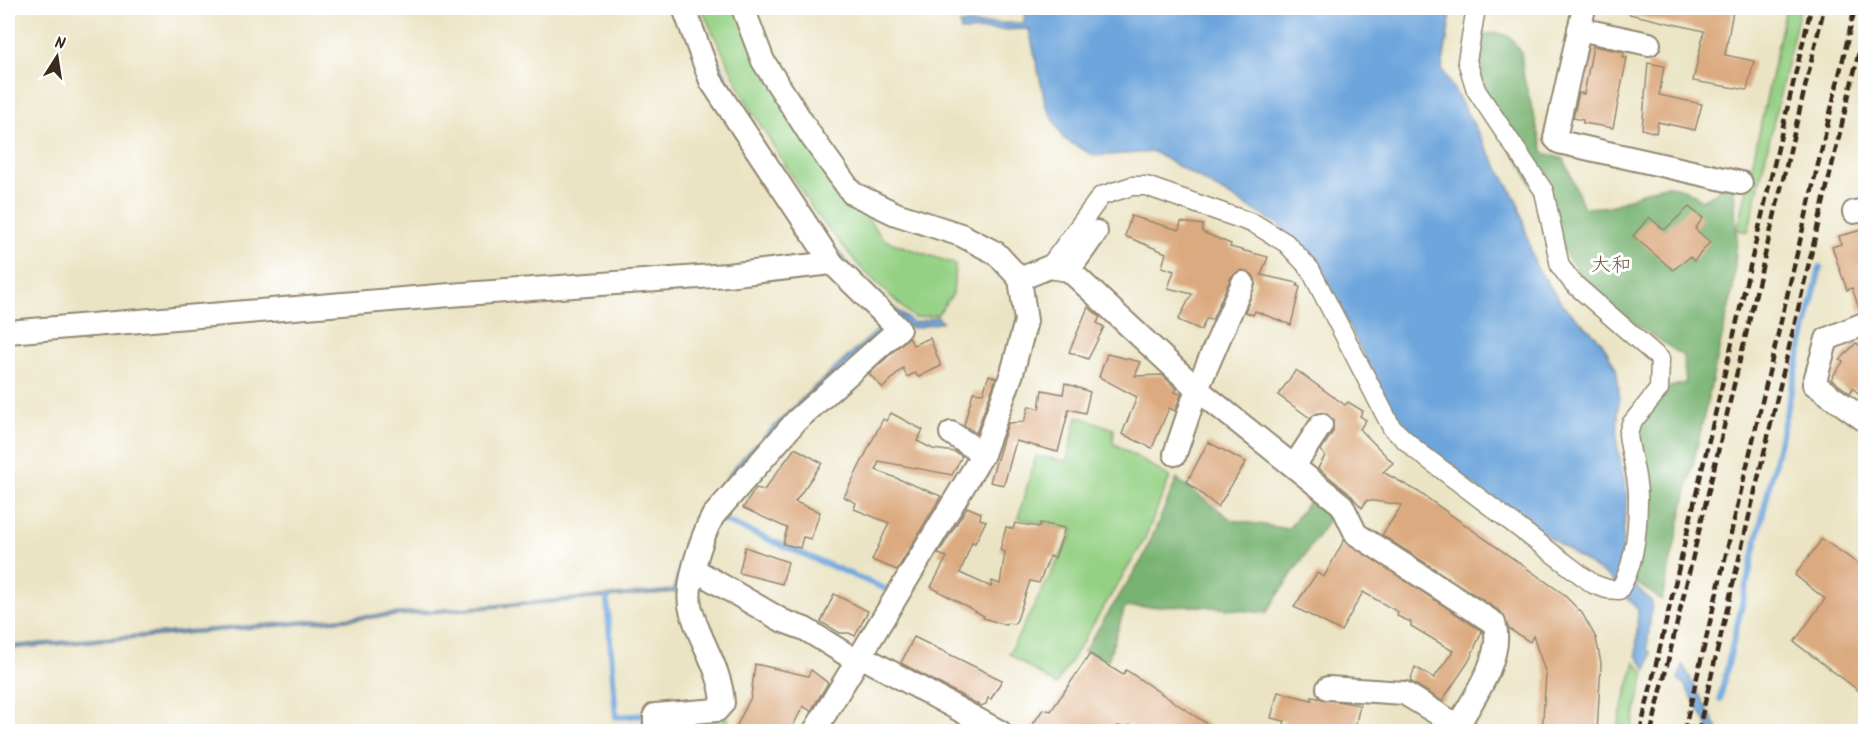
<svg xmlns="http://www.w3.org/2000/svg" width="1873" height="739" viewBox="0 0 1873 739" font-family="Kalam,'Klee One',sans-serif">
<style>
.green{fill:#95d185;stroke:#687e52;stroke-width:1.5}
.forest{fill:#78b372;stroke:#5a6e48;stroke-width:1.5}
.water{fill:#6da5dc;stroke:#54687d;stroke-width:1.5}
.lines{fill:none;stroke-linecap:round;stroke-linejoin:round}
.stream{stroke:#6da5dc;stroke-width:6}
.building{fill:#dcaa80}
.pedestrian-casing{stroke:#938771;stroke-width:21}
.minor-casing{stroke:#938771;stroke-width:26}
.pedestrian{stroke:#fff;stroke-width:18}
.minor{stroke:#fff;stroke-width:22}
.rail{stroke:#3b2a1e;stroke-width:4.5;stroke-dasharray:9 4.5;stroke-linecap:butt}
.labels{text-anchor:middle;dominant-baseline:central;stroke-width:6;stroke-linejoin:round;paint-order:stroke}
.neighbourhood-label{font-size:20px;fill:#735740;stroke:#fff}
</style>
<rect width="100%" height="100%" fill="#fff"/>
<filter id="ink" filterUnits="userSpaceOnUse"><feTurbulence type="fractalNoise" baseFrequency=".0167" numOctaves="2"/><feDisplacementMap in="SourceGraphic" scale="12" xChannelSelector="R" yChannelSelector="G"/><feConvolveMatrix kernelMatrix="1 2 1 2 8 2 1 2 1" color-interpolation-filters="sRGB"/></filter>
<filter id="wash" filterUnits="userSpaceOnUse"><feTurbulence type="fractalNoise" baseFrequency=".008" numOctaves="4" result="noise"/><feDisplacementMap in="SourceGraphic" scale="24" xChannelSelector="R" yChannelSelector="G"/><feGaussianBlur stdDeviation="1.35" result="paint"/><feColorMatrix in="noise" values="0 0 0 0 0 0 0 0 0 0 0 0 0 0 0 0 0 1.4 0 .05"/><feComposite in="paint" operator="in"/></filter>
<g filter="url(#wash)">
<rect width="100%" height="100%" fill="#ebe4c4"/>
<g class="green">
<path d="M701,8H744L796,118L876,230L884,240L955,264L953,294L937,315L914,318L860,267L813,210L748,105Z"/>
<path d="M1786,8H1800L1748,232L1738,230Z"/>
<path d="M1077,416L1114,429L1113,443L1170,477L1143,543L1056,685L1009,654L1074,530L1018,518L1036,456L1067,461Z"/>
<path d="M1635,662L1645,673L1631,731H1616Z"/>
<path d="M728,718L726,731L662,732V722Z"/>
</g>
<g class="forest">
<path d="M1497,33L1510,37L1521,52L1524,79L1544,153L1564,159L1584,208C1593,207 1604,208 1613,205C1647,193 1667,172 1701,200L1717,192L1720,185L1734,189L1737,239L1733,289L1662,600L1632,580L1635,427L1670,387L1686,383L1683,356L1600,300L1568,258L1488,98L1478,66L1480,44L1485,34Z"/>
<path d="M1177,479L1232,520L1288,529L1314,495L1334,512L1266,613L1203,606L1125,607L1108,660L1084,651L1142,560Z"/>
</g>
<g class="water">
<path d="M693,8H696C736,110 823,260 914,323L938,317L942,322L915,328L906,326L826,242L728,92Z"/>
<path d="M1025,8H1452L1442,69L1518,203L1535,265L1562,304L1601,341L1616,368L1619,390L1617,444L1627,494L1620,571L1652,602L1647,649L1651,653L1647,670L1636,655L1638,610L1611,579L1489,497L1401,428L1313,257L1278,224L1154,152L1094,156L1064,139L1046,106L1029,29L961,31L960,24L1024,23Z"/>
<path d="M880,328L882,331L747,459L700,515L676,592L8,649V646L673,590L696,514L744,456L815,386Z"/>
<path d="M1683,665L1719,731H1711L1684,684L1678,679Z"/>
</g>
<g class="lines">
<g class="stream">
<path d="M725,521L888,590"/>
<path d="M607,599L616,717L645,715V721"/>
<path d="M1720,699L1820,267"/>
</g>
</g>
<g id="blocks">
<g class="building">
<path d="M1629,8H1721L1733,11L1725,55L1754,61L1747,90L1693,81L1704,31L1629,14Z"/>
<path d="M1593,46L1624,52L1623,58H1627L1613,128L1583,123V120L1573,118L1579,93L1584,94Z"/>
<path d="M1648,63L1664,66L1659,95L1702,104L1695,130L1658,122L1656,133L1642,129Z"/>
<path d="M1689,207L1703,218L1695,229L1710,242L1694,261L1690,257L1673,270L1633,236L1649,217L1664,230Z"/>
<path d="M1131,216L1179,230L1181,222L1203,225L1202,232L1231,244L1230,247L1268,257L1261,275L1298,283L1297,286L1300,287L1291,325L1255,311L1253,315L1245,312L1256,282L1253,275L1242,270L1231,277L1212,320L1206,319L1201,330L1178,320L1192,294L1168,288L1174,271L1162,267L1166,253L1125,236Z"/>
<path d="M1866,229V310L1860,311L1852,288L1847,290L1832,247L1841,244L1839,236Z"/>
<path d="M1088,307L1100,317L1097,323L1104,327L1088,359L1069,352Z"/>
<path d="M909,337L913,345L930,338L941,366L918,377L915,373L907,377L903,368L883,388L869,374Z"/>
<path d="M1856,343L1866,351V402L1853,388L1850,393L1831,379L1843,362L1840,360Z"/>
<path d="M1107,354L1141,362L1135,376L1162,375L1177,389L1175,392L1181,394L1175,411L1169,408L1152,448L1122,434L1137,397L1099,377Z"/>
<path d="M1296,370L1345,405L1348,402L1363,411L1360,416L1366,420L1360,429L1393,463L1383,472L1417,491L1562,593L1582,613L1596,638L1601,663L1597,732H1542L1546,674L1533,636L1530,642L1509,629L1501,612L1382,535L1402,505L1367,500L1362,508L1350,494L1318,468L1325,456L1321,450L1333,432V420L1322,412L1310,418L1278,395Z"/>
<path d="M989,375L996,378L976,433L964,425L973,392L983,393Z"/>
<path d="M1065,383L1090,392L1085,413L1069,409L1058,452L1016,441L1004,485L990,482L1008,423L1024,422L1029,406L1039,409L1042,390L1063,394Z"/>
<path d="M891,413L923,430L917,441L933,449L955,452L962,456L952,475L879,461L876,470L941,496L897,570L872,560L889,523L854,509L856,503L844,497L883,419L886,421Z"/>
<path d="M1208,442L1246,462L1218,507L1187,482Z"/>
<path d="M795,448L822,463L795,502L820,512L811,539L803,537L800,548L783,544L787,528L743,508L756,488L764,490Z"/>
<path d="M967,507L981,513L980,519L986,521L975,543L972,542L960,573L991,587L992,581L1000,584L1005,552L1000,550L1006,527L1013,529L1015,523L1039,527L1040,523L1065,528L1055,558L1050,556L1039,583L1030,581L1017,620L1014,624L1007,623L1006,625L983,618L984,616L931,587L947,557L938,554Z"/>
<path d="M1822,539L1866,569V681L1858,690L1794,642L1825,599L1795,575Z"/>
<path d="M1344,540L1482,631L1469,661L1442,701L1410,681L1415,667L1434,678L1453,651L1411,626V622L1397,616L1398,612L1363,592L1341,631L1294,607L1317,573L1324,577Z"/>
<path d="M745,547L788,562L782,584L739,573Z"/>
<path d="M834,594L868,611L855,636L849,633H840L821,622Z"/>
<path d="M914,637L1002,680L991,699L988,698L986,704L981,706L901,663Z"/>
<path d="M1090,654L1123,675L1126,670L1219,732H1140L1130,725L1128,729L1118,726L1115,732H1028L1043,709L1051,711Z"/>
<path d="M755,664L808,676L811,670L828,683L811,711L803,706L790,732H749L737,725L751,697Z"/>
<path d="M1278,692L1312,700V697L1360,705L1354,732H1281L1285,721L1271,718Z"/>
</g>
</g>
</g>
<g filter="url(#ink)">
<use href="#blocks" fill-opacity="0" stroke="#938771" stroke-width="1.5"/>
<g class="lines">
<defs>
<path id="pedestrian" d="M1049,267L1101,196L1132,186H1146L1255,224L1286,243L1310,269L1392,428L1416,450L1593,584L1607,589L1619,590C1635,566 1638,527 1638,499C1639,478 1630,455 1628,434L1631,424L1659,389L1660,359L1573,283L1560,266L1544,191L1476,90L1467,61L1476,8"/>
<g id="minor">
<path d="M743,8L763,61L811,136L852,193L896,214L961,235L996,253L1020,279"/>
<path d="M1584,8L1555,138L1559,142L1741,183"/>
<path d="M1579,29L1649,44"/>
<path d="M1854,212L1866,210"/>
<path d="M1069,270L1096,232"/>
<path d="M1866,323L1827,339L1814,384L1866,421"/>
<path d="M8,332L450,295L727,275L832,263"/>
<path d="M951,433L983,454"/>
<path d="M1175,454L1197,389L1243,283"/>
<path d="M1294,466L1321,425"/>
<path d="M695,570L783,621L805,629L857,661"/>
<path d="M861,656L1000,732"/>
<path d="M1328,688L1404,693L1468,732"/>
<path d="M655,732V715L717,710L723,703C721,669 700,642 691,610C684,587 702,536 713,516L796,421L899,329L832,263L711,81L684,8"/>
<path d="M814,732L983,454L1012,373L1026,321L1020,279L1049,267L1069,270L1197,389L1342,505L1356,534L1494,623C1505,654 1473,700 1458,725"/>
</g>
</defs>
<use href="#pedestrian" class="pedestrian-casing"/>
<use href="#minor" class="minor-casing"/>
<use href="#pedestrian" class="pedestrian"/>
<use href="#minor" class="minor"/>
<g class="rail">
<path d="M1640,732L1811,8"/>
<path d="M1651,732L1824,8"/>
<path d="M1684,732L1855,8"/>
<path d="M1698,732L1866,22"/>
</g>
</g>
</g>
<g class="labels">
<g class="neighbourhood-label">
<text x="1611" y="266">大和</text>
</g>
</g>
<rect width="1873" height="739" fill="none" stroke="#fff" stroke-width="30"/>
<g transform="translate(57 57) rotate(12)" stroke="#ffffff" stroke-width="4.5" paint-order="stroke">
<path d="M0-4.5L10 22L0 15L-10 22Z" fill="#3b2a1e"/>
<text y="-9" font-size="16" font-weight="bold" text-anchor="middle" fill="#3b2a1e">N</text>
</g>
</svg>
